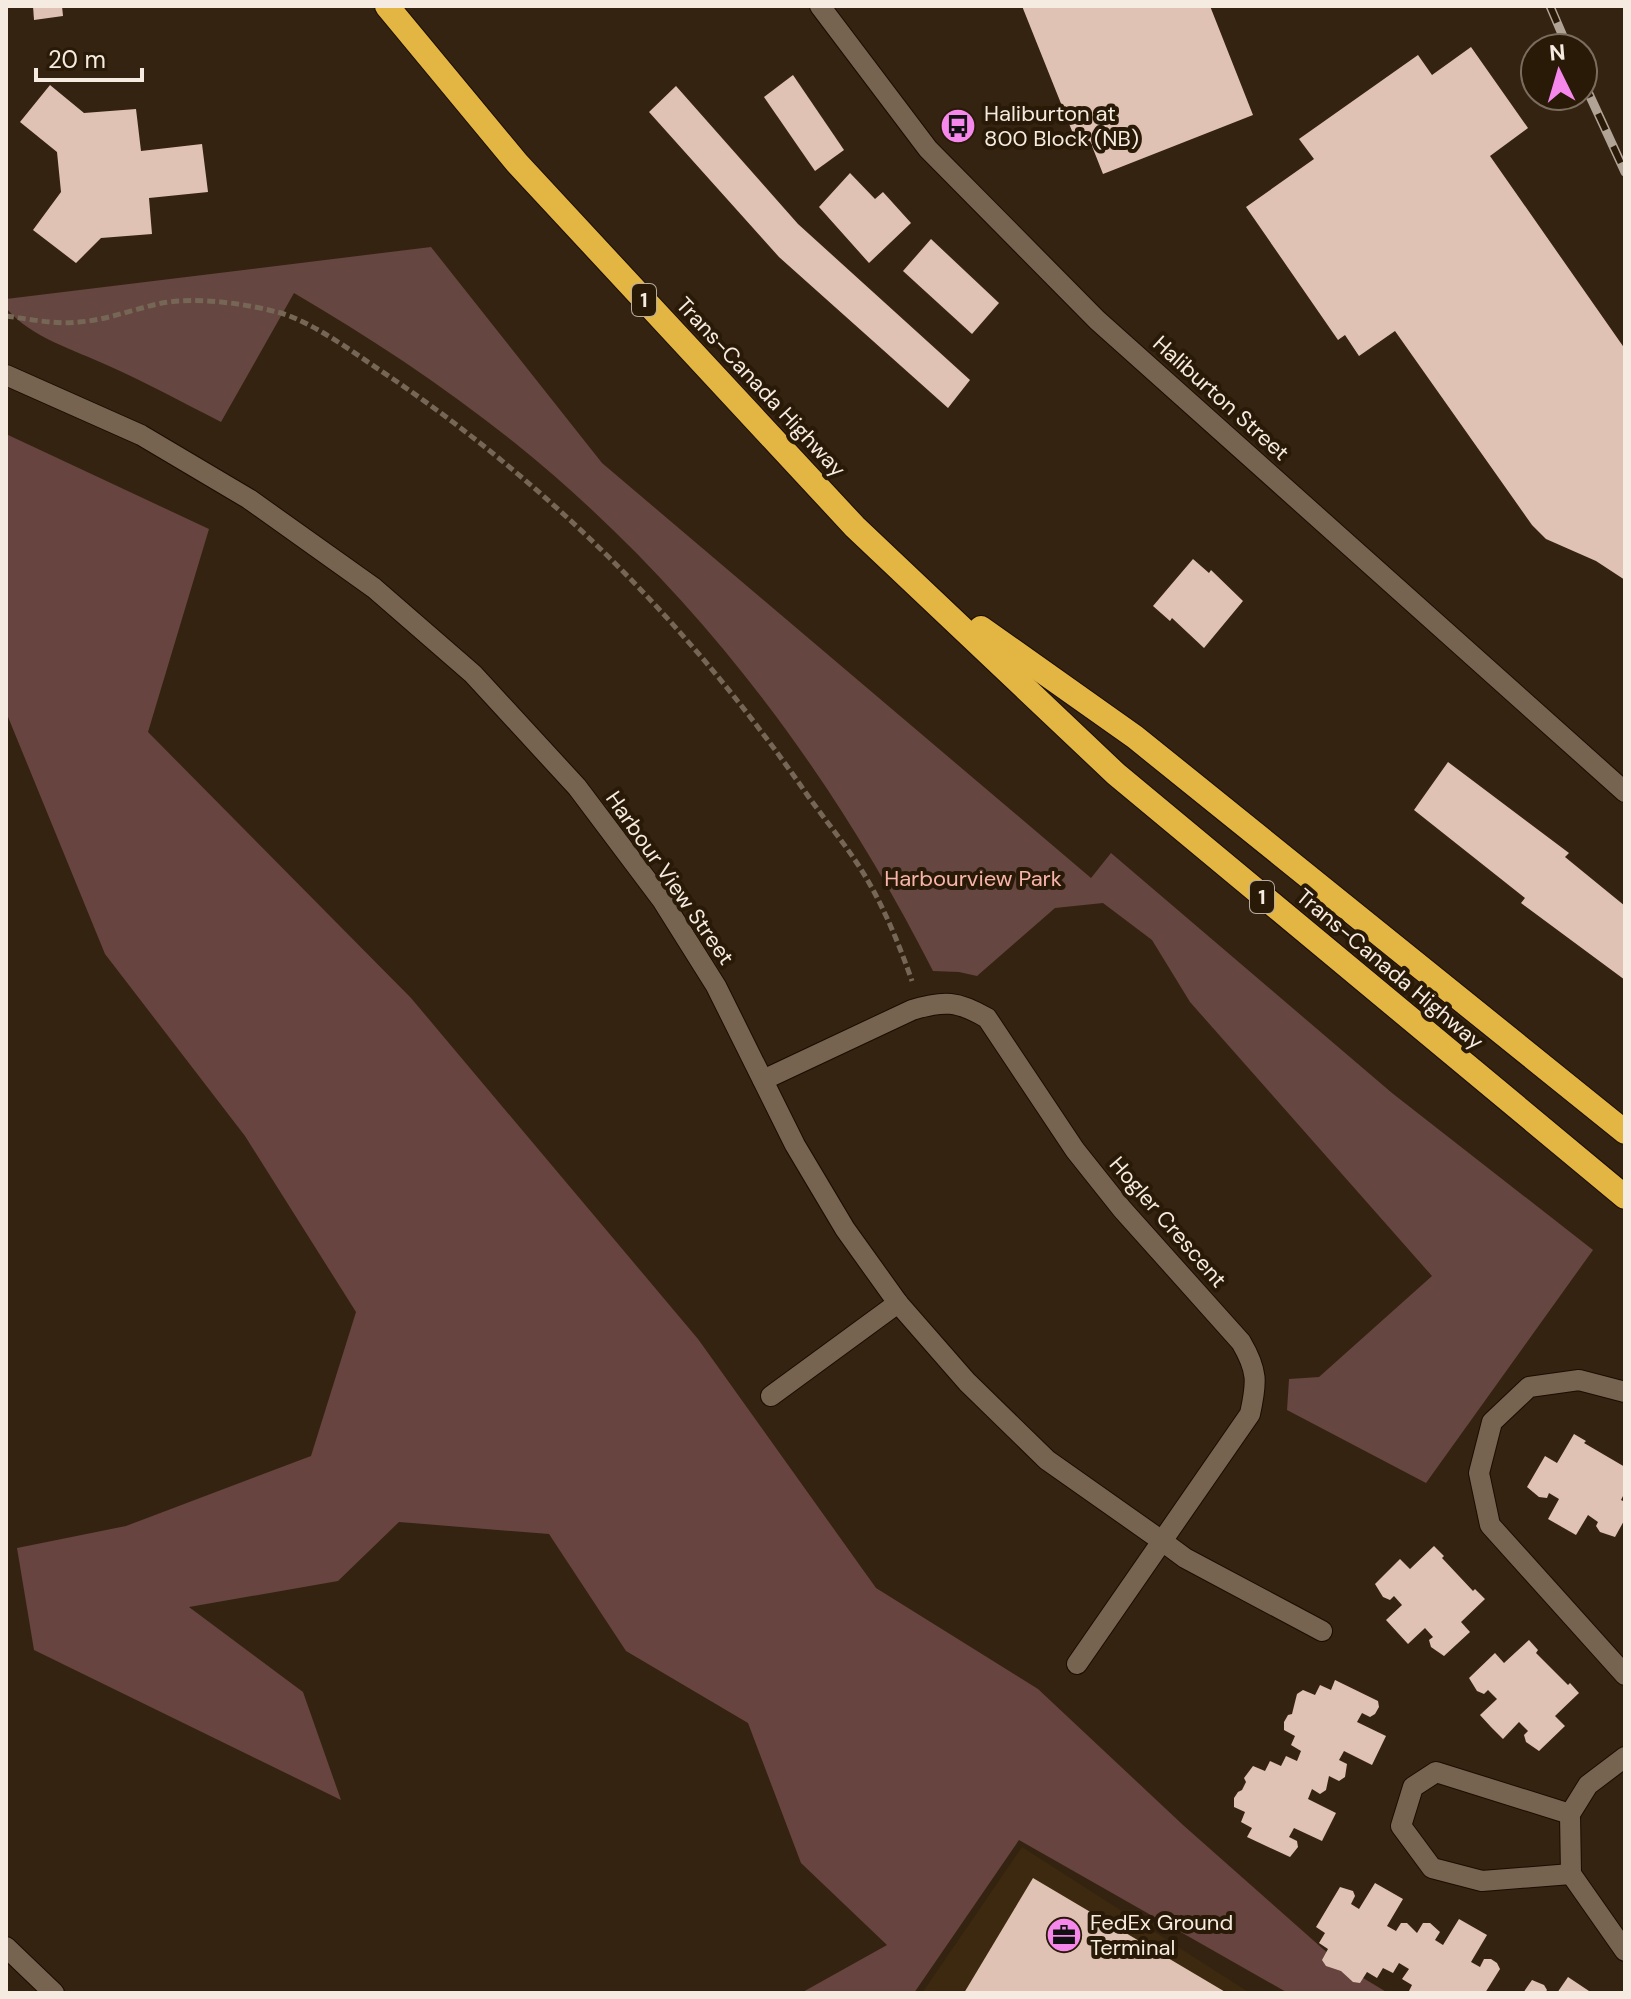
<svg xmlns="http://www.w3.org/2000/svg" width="1631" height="1999" viewBox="0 0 1631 1999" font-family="'DM Sans',sans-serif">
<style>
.built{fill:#3d2810}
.green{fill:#654641}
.forest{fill:#67443f}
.building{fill:#dfc2b3}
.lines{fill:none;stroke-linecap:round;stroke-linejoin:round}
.lane-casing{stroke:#1b0c00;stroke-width:22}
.street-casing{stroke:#1b0c00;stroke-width:22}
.secondary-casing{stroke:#1b0c00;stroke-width:22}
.highway-casing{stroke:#1b0c00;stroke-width:26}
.path{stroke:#756656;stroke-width:5;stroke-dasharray:8 4;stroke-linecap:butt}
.lane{stroke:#776450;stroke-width:20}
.street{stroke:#776450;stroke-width:20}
.secondary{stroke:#776450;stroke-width:20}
.highway{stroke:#e3b643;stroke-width:24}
.rail-casing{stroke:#b1a497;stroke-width:9}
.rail{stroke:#291907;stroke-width:6;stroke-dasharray:18;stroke-linecap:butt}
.labels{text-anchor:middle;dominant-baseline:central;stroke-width:8;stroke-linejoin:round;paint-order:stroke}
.shield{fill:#291907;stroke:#b8ac9f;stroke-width:2}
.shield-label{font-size:20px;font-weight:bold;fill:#f6ebe0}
.poi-label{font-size:22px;fill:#f6ebe0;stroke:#291907;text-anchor:start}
.street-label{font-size:22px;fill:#f6ebe0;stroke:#291907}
.park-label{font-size:22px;fill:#f8b4aa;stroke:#291907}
</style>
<rect width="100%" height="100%" fill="#342311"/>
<path class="built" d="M1022,1847L1250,1993H922Z"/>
<path class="green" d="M431,247L602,463L1091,878L1111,853L1392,1093L1593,1250L1426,1483L1287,1410L1289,1379L1319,1377L1432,1276L1190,1002L1152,940L1103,903L1055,908L977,976L959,972L933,971C830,768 692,586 515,443C445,387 371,338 294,293L221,422C184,403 147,383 109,366C73,349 33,339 6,308V299Z"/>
<path class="forest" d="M6,434L209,529L148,732L411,998L698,1339L876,1588L1038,1689L1183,1825L1340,1964L1388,1993H1288L1019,1840L914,1993H801L887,1945L801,1863L748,1723L626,1651L549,1534L399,1522L338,1581L189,1607L303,1692L341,1800L34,1650L17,1548L126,1526L311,1456L356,1312L245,1136L105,954L6,712Z"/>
<g class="building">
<path d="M33,6H62L63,16L34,20Z"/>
<path d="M1022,6H1210L1253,115L1103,174L1090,141L1078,146Z"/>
<path d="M1471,47L1528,128L1490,156L1625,349V580L1596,561L1546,539L1532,525L1395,331L1359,356L1345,335L1338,340L1246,207L1314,159L1299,139L1418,55L1432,75Z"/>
<path d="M793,75L844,150L815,171L764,97Z"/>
<path d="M50,85L84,113L136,109L141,151L202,144L208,192L149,198L152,234L101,238L76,263L33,230L61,192L57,152L20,122Z"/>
<path d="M676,86L798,224L970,380L948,408L779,257L649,112Z"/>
<path d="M850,173L875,199L883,192L911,223L869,263L819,207Z"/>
<path d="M931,239L999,303L972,334L903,271Z"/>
<path d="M1193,559L1209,573L1211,570L1243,601L1204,648L1172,618L1170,621L1153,606Z"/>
<path d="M1448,762L1569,853L1565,857L1625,906V980L1521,903L1525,898L1414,810Z"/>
<path d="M1574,1434L1586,1441L1584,1443L1625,1467V1492L1621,1500L1625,1502V1519L1615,1537L1600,1532L1596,1526L1598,1522L1588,1515L1576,1535L1548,1519L1559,1499L1549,1493L1547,1498L1539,1497L1527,1487L1545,1456L1557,1463Z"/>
<path d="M1434,1546L1444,1556L1442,1558L1473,1591L1475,1589L1485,1599L1461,1622L1470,1632L1444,1656L1431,1647L1429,1640L1433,1637L1425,1628L1408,1644L1386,1620L1402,1605L1394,1596L1390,1600L1383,1597L1375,1584L1400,1559L1410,1569Z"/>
<path d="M1529,1640L1538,1650L1536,1653L1568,1685L1570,1683L1579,1693L1555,1716L1565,1726L1539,1751L1526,1742L1524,1735L1528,1731L1519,1722L1503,1739L1491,1727L1480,1715L1497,1699L1488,1690L1484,1694L1477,1691L1469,1678L1495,1653L1504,1663Z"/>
<path d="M1335,1680L1378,1701L1379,1707L1375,1714L1370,1717L1362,1713L1357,1722L1386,1736L1372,1765L1344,1751L1339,1760L1347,1764L1345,1777L1339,1781L1329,1776L1326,1790L1320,1794L1312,1789L1308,1799L1336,1813L1322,1841L1294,1828L1289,1837L1297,1841L1298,1847L1290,1857L1247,1837L1252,1828L1241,1822L1245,1812L1234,1807V1798L1238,1792L1242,1790L1246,1782L1244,1778L1253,1766L1265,1771L1270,1761L1281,1766L1286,1756L1297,1761L1301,1751L1291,1745L1295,1736L1284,1730V1722L1288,1715L1292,1714L1297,1694L1303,1690L1315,1695L1320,1685L1331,1690Z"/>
<path d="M1033,1878L1227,1993H964Z"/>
<path d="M1375,1883L1403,1899L1387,1926L1396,1931L1401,1923H1407L1417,1933L1423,1923H1430L1440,1932L1435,1940L1443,1945L1459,1919L1487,1935L1471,1962L1480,1967L1484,1959H1491L1497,1963L1500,1969L1485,1993H1408L1412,1985L1402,1979L1409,1969L1399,1963L1393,1973L1383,1968L1377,1978L1367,1972L1360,1983L1353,1982L1341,1971L1326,1966L1322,1960L1328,1949L1319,1943L1325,1933L1316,1927L1340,1887L1353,1891L1355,1896L1351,1904L1359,1909Z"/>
<path d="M1568,1977L1592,1993H1557Z"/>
<path d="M1532,1980L1544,1985L1547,1990L1545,1993H1523Z"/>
</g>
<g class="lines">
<defs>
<path id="lane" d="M1162,1541L1185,1558L1322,1631"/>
<g id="street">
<path d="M820,6L928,149L1097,320L1625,792"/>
<path d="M6,375L141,435L249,499L374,588L473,674L577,787L662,900L716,986L795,1145L845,1229L898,1303L967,1382L1047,1460L1162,1541"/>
<path d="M763,1080L912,1010C944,1000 958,1001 987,1018L1075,1150L1122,1209L1241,1342C1258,1371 1257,1382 1250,1414L1077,1664"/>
<path d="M1625,1392L1579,1380L1529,1387L1492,1422L1479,1473L1490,1525L1625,1675"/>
<path d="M771,1396L898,1303"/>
<path d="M1625,1757L1588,1785L1570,1814L1571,1874L1625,1951"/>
<path d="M1570,1814L1436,1772L1413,1787L1401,1826L1432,1868L1482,1881L1571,1874"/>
</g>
<path id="secondary" d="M6,1947L54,1993"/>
<g id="highway">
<path d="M387,6L517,163L855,527L1116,774L1625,1197"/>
<path d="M981,628L1135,737L1625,1132"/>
</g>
</defs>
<use href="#lane" class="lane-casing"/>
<use href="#street" class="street-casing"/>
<use href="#secondary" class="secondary-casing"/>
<use href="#highway" class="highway-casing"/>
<path class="path" d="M6,316C30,319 55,325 79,322C107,320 134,309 162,303C198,297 242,303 277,312C313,321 361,358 393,379C558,492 694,631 808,796C828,824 851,851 868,881C886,912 900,947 912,981"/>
<use href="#lane" class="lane"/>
<use href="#street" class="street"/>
<use href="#secondary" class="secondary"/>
<use href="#highway" class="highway"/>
<defs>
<g id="rail">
<path d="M1550,6L1568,48"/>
<path d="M1583,81L1625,172"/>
</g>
</defs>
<use href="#rail" class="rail-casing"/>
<use href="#rail" class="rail"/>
</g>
<defs>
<symbol id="bus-disc" viewBox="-11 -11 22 22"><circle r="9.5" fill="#f688ec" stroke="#291907"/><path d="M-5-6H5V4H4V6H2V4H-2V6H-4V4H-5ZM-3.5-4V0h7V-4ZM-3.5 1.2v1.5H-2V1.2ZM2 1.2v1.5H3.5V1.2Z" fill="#111"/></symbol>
<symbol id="office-disc" viewBox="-11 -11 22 22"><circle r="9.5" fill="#f688ec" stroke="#291907"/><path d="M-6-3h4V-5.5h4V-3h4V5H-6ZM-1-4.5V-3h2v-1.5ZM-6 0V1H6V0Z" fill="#111"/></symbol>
</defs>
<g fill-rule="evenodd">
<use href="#bus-disc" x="938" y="106" width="40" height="40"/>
<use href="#office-disc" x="1044" y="1915" width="40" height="40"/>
</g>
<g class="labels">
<g class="shield">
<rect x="632" y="284" width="24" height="32" rx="6"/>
<rect x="1250" y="881" width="24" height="32" rx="6"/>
</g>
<g class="shield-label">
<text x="644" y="300">1</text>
<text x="1262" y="897">1</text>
</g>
<g class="poi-label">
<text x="984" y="113">Haliburton at<tspan x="984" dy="25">800 Block (NB)</tspan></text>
<text x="1090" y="1922">FedEx Ground<tspan x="1090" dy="25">Terminal</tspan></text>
</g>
<g class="street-label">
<text transform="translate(761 387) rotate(47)">Trans-Canada Highway</text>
<text transform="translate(1221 398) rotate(42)">Haliburton Street</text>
<text transform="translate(670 878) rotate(55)">Harbour View Street</text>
<text transform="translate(1390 969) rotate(40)">Trans-Canada Highway</text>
<text transform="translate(1168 1222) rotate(49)">Hogler Crescent</text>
</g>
<g class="park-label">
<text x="973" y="878">Harbourview Park</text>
</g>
</g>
<rect width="1631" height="1999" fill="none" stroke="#f6ebe0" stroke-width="16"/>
<g transform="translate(1559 72) rotate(355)"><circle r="38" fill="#291907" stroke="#7b6d5e" stroke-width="2"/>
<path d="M0-6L14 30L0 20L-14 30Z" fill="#f688ec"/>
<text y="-12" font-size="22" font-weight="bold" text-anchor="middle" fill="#f6ebe0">N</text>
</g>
<path d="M36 68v12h106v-12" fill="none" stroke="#f6ebe0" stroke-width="4"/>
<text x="48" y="68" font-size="24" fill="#f6ebe0" stroke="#291907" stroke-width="6" paint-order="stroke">20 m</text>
</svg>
